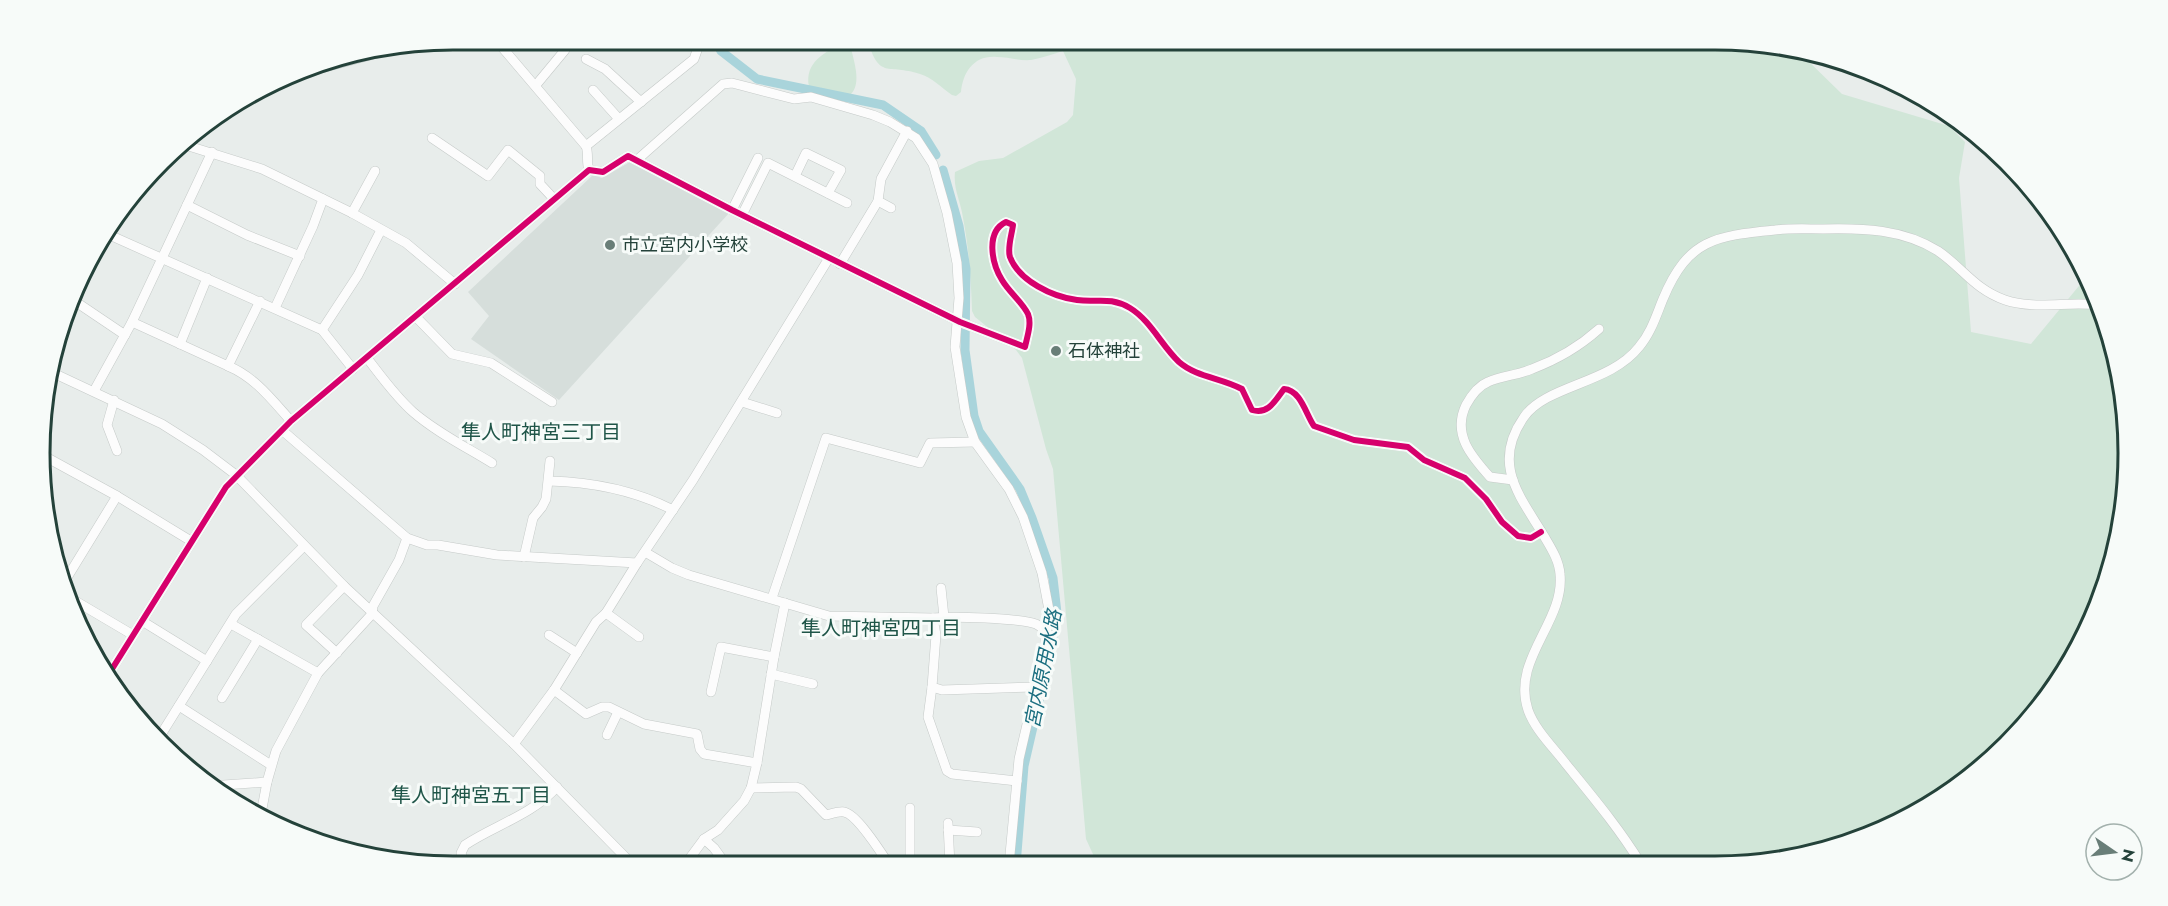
<svg xmlns="http://www.w3.org/2000/svg" width="2168" height="906" font-family="Jost,'Noto Sans JP',sans-serif">
  <rect width="100%" height="100%" fill="#e8edeb"/>
  <path fill="#d6dedb" d="M630,162L730,212L559,400L471,339L489,316L468,292L593,175L602,178Z"/>
  <g fill="#d1e6d8">
    <path d="M867,39H909L913,49L916,51L944,46L948,39H1715L1800,53L1842,94L1949,126L1965,142L1959,178L1971,332L2031,344L2088,275L2115,346L2128,426L2125,507L2107,586L2059,683L1988,764L1874,835L1769,863L1098,865L1086,839L1053,469L1046,449L1022,358L1016,350L975,317L972,311C971,279 969,249 963,218C961,202 953,189 955,172L979,161L1003,158L1067,122L1073,115L1076,79L1063,51C1053,54 1041,58 1031,60C1020,61 1008,57 997,57C974,55 963,72 961,92L956,96L952,95C942,88 931,77 920,74C887,63 880,81 867,39Z"/>
    <path d="M844,41L850,44C853,59 863,84 850,95L809,87C804,61 826,53 844,41Z"/>
  </g>
  <g fill="none" stroke-linecap="round" stroke-linejoin="round">
    <g stroke="#a9d4db" stroke-width="9">
      <path d="M714,39L721,51L757,79L883,105L921,131L936,155"/>
      <path d="M943,170L959,226L966,269L965,350L974,416L979,431L1020,489L1032,518L1053,578L1057,613L1051,649L1024,766L1016,865"/>
    </g>
    <g stroke="#c5cac8" stroke-width="10">
      <g id="minor">
        <path d="M495,39L586,146C589,154 586,162 589,170"/>
        <path d="M586,59L605,69L641,102"/>
        <path d="M536,85L565,50"/>
        <path d="M593,90L619,119"/>
        <path d="M432,138L488,176L508,150L540,176V184L554,199"/>
        <path d="M179,143L262,169L352,213L406,243L455,284"/>
        <path d="M586,146L694,59L701,39"/>
        <path d="M637,160L723,84L732,83L794,99L811,97L873,115L890,122L916,138L933,164L947,213L957,263L959,298L955,347L966,417L975,442L1009,489L1023,517L1042,573L1049,610L1045,647L1019,759L1009,865"/>
        <path d="M795,176L806,153L841,170L828,193"/>
        <path d="M878,201L891,208"/>
        <path d="M187,205L247,235L300,256"/>
        <path d="M732,210L758,158"/>
        <path d="M352,213L375,171"/>
        <path d="M742,215L768,163L847,203"/>
        <path d="M105,233L322,330L353,369"/>
        <path d="M840,264L878,201L881,179L907,131"/>
        <path d="M79,304L125,335"/>
        <path d="M275,308L313,226L323,199"/>
        <path d="M416,317L452,354L491,363L552,402"/>
        <path d="M132,322L228,366L260,301"/>
        <path d="M322,330L358,275L381,230"/>
        <path d="M180,344L207,278"/>
        <path d="M367,358C381,376 395,396 413,412C436,432 466,447 492,463"/>
        <path d="M228,366C255,377 272,400 291,421"/>
        <path d="M49,371L162,424L203,450L236,475L344,586L514,744L635,867"/>
        <path d="M94,391L132,322L212,152"/>
        <path d="M114,400L107,425L117,451"/>
        <path d="M742,402L777,413"/>
        <path d="M283,431L407,538L427,545H438L497,555L637,563"/>
        <path d="M44,456L117,496L191,541"/>
        <path d="M1513,480L1490,477C1471,456 1452,434 1466,405C1471,396 1478,386 1488,382C1501,376 1518,375 1532,369C1556,360 1580,346 1599,329"/>
        <path d="M549,481C593,482 634,490 673,510"/>
        <path d="M645,552L672,568L689,575L829,616L933,618C953,616 1017,618 1036,624C1040,626 1043,629 1047,632"/>
        <path d="M524,557L533,518L542,507L546,499L550,461"/>
        <path d="M65,581L117,496"/>
        <path d="M941,588L944,617"/>
        <path d="M772,598L826,438L920,463L930,443L975,442"/>
        <path d="M72,599L133,635"/>
        <path d="M606,613L639,637"/>
        <path d="M933,618L936,635L932,687L942,690L1035,687"/>
        <path d="M142,621L207,661"/>
        <path d="M231,624L318,673"/>
        <path d="M549,635L577,653"/>
        <path d="M337,653L306,625L344,586"/>
        <path d="M771,674L813,684"/>
        <path d="M107,677L226,487L291,421L589,170L603,172L628,156L732,210L960,322L1025,347C1027,337 1032,324 1028,314C1022,302 1009,292 1002,280C992,264 985,232 1006,222L1013,225C1012,234 1007,248 1010,257C1019,281 1053,297 1077,300C1097,303 1109,296 1130,308C1150,320 1162,346 1179,362C1196,377 1222,378 1242,389L1252,410C1268,415 1275,401 1284,389C1301,390 1306,415 1314,426L1354,440L1408,447L1424,460L1465,478L1486,499L1502,522L1518,536L1531,538L1541,532"/>
        <path d="M932,687L928,717L947,771L952,774L1017,781"/>
        <path d="M554,690L586,714L602,707H609L644,724L697,734L700,749L704,754L757,763L751,788L744,801L718,830L704,839L684,866"/>
        <path d="M711,692L721,647L774,657"/>
        <path d="M222,698L258,639"/>
        <path d="M179,706L271,765"/>
        <path d="M607,735L618,712"/>
        <path d="M157,741L236,614L304,546"/>
        <path d="M514,744L554,690L596,622L606,613L637,563L693,480L829,258"/>
        <path d="M757,763L774,657L785,603"/>
        <path d="M209,786L267,782L276,751L318,673L372,614L373,606L399,560L407,538"/>
        <path d="M751,788L796,787L801,789L826,815C831,814 839,811 844,812C857,814 882,854 890,866"/>
        <path d="M910,808V866"/>
        <path d="M261,814L267,782"/>
        <path d="M948,823L950,866"/>
        <path d="M948,830L977,832"/>
        <path d="M704,839L714,848L727,866"/>
        <path d="M1641,864C1619,828 1592,796 1566,764C1554,748 1535,730 1528,710C1511,659 1565,622 1560,574C1559,560 1551,548 1544,536C1520,496 1491,464 1524,417C1546,385 1610,384 1639,347C1651,333 1656,316 1663,299C1688,239 1715,236 1775,230C1791,228 1807,229 1823,229C1863,228 1903,229 1938,251C1963,268 1974,289 2005,300C2035,310 2068,301 2099,305"/>
        <path d="M465,867L461,853L465,845C495,825 532,815 557,787"/>
      </g>
    </g>
    <g stroke="#c3ccc9" stroke-width="12">
      <path id="major" d="M281,78L382,51"/>
    </g>
    <use href="#minor" stroke="#fcfcfc" stroke-width="9"/>
    <use href="#major" stroke="#cfd7d5" stroke-width="10"/>
    <g stroke="#f7fbf9" stroke-width="10">
      <path id="cycleway" d="M107,677L226,487L291,421L589,170L603,172L628,156L732,210L960,322L1025,347C1027,337 1032,324 1028,314C1022,302 1009,292 1002,280C992,264 985,232 1006,222L1013,225C1012,234 1007,248 1010,257C1019,281 1053,297 1077,300C1097,303 1109,296 1130,308C1150,320 1162,346 1179,362C1196,377 1222,378 1242,389L1252,410C1268,415 1275,401 1284,389C1301,390 1306,415 1314,426L1354,440L1408,447L1424,460L1465,478L1486,499L1502,522L1518,536L1531,538L1541,532"/>
    </g>
    <use href="#cycleway" stroke="#d6006c" stroke-width="6"/>
  </g>
  <g fill="#697e78" stroke="#f7fbf9" stroke-width="2">
    <circle cx="610" cy="245" r="6"/>
    <circle cx="1056" cy="351" r="6"/>
  </g>
  <g text-anchor="middle" stroke-width="6" stroke-linejoin="round" paint-order="stroke">
    <g font-size="18" fill="#24423a" stroke="#f7fbf9" text-anchor="start">
      <text x="622" y="251">市立宮内小学校</text>
      <text x="1068" y="357">石体神社</text>
    </g>
    <g font-size="20" fill="#1f5548" stroke="#f7fbf9">
      <text x="541" y="439">隼人町神宮三丁目</text>
      <text x="881" y="635">隼人町神宮四丁目</text>
      <text x="471" y="802">隼人町神宮五丁目</text>
    </g>
    <g font-size="20" font-style="italic" fill="#1c6f80" stroke="#f7fbf9">
      <text transform="translate(1043 669) rotate(-79)" y="7">宮内原用水路</text>
    </g>
  </g>
  <path d="M0 0H2168V906H0ZM453 50H1715A403 403 0 0 1 2118 453V453A403 403 0 0 1 1715 856H453A403 403 0 0 1 50 453V453A403 403 0 0 1 453 50Z" fill="#f7fbf9" fill-rule="evenodd"/>
  <path fill="none" stroke="#24423a" stroke-width="3" d="M453 50H1715A403 403 0 0 1 2118 453V453A403 403 0 0 1 1715 856H453A403 403 0 0 1 50 453V453A403 403 0 0 1 453 50Z"/>
  <g transform="translate(2114 852) rotate(104)"><circle r="28" fill="#f7fbf9" stroke="#a3b1ad" stroke-width="1.5"/>
  <path d="M0-4.5L10 22L0 15L-10 22Z" fill="#697e78"/>
  <text y="-9" font-size="16" font-weight="bold" text-anchor="middle" fill="#24423a">N</text>
  </g>
</svg>
